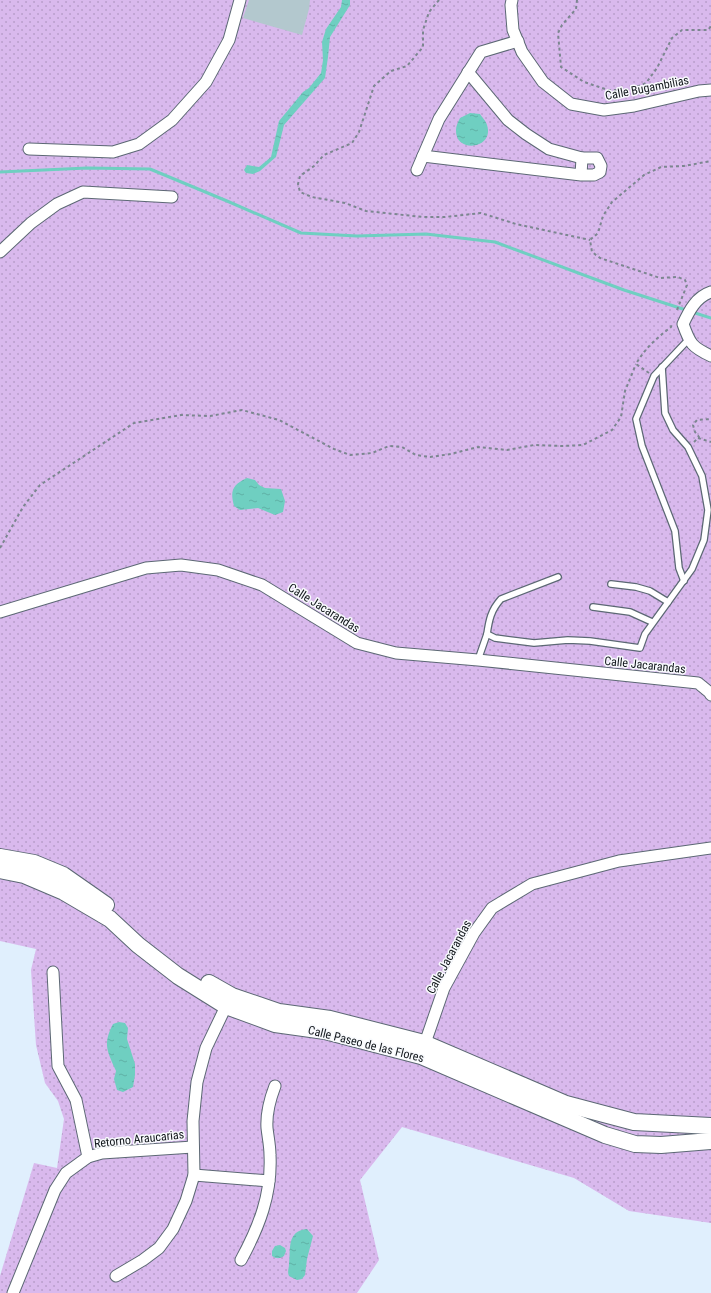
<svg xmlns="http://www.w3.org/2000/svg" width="711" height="1293" font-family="'Roboto Condensed',sans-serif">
  <defs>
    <pattern id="grass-dots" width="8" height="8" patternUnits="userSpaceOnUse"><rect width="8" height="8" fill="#d9b9ed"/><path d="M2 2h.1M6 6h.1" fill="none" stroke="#b99ecb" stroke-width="1.8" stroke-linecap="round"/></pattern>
    <pattern id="water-ripples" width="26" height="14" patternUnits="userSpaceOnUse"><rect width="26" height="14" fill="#6fcfc1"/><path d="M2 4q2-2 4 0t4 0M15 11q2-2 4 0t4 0" fill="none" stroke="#5fb1a5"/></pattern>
  </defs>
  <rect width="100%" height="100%" fill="#e0effd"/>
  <path fill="url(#grass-dots)" d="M0,0H711V1223L629,1211L574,1178L402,1127L360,1180L379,1260L357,1293H0V1276L34,1163L57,1168L64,1119L58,1101L45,1083L36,1045L31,970L36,949L0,941Z"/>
  <g fill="url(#water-ripples)">
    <path d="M342,0H350V5L330,37L328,57L325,78L284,125L276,157L260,171L253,174L246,173L244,170L247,165L259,167L271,157L279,121L303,92L309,88L321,73L323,60L322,42L326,29L341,7Z"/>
    <path d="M470,113L480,114C482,117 486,121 487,125C495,149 455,154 456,130C456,126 458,122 460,118Z"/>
    <path d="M247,478L255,480L259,485L265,488L281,489L285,501L283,512L275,515L258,508L240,510L234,506C230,491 232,485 247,478Z"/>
    <path d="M119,1022L125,1023L128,1028L127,1039L135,1064V1075L133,1087L123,1092L117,1090L114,1079L116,1071C108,1052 102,1045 113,1024Z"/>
    <path d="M307,1229L313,1236L307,1259L305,1275L302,1279L297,1280L289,1276C287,1271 289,1269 289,1264C291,1250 286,1231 307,1229Z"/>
    <path d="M280,1245L285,1248L286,1251L284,1256C279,1259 277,1259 272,1256V1251L275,1246Z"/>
  </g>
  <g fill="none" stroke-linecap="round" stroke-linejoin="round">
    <g stroke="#6fcfc1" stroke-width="3">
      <path d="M0,172L87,168L150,169L227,201L301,233L357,236L426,234L495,242L624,290L686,310"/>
      <path d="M692,312L711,318"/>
    </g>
  </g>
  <path fill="#b3c8ce" d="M249,0H310L309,9L302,35L243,18Z"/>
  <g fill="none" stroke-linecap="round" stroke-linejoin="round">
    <g stroke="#5c6874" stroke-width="8">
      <g id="lane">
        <path d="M684,581L679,568L675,531L642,446L636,419L654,376L688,340"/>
        <path d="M611,584L636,587L650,591L668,602"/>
        <path d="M593,607L630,612L652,622"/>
        <path d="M487,634C489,620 491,610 501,599L558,577"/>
        <path d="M478,660L487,634L495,638L534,643L568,640L590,641L640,648L645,634L692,569L704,540L708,510L702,476L688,447L673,430L665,413L662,367"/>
      </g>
    </g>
    <g stroke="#5c6874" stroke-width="13">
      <g id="street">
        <path d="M512,0L511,5L513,30L522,52L543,82L571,104L604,110L634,106L699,91L711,90"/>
        <path d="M468,72L508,120L526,134L549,149L582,158"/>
        <path d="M29,149L113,152L139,144L172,120L206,82L229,40L240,0"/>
        <path d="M423,156L581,175H594L600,172L601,166L597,158H582L581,175"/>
        <path d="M417,170L439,119L481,52L518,41"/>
        <path d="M0,252L31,223L57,204L83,192L172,197"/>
        <path d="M711,292C696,297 689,311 683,324C690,344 692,347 711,356"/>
        <path d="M0,612L146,568L181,565L218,570L262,585L357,643L396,653L478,660L698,683L709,692L711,695"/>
        <path d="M53,972L58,1066L76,1100L88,1157"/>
        <path d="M423,1049L444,988L474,933L492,908L532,884L619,861L711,848"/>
        <path d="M194,1175L269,1181"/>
        <path d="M241,1260C259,1227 272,1194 270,1155C270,1146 268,1137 267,1128C266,1113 270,1099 275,1086"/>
        <path d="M116,1276L143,1260L159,1248L173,1229L186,1201L194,1175L193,1121L197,1082L206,1048L229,1000"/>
        <path d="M13,1293L55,1190L66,1173L88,1157L102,1153L193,1147"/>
      </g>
    </g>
    <g stroke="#5c6874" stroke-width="18">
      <g id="secondary">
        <path d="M0,857L34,863L63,875L106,905"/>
        <path d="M0,870L24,875L64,892L110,919L138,945L178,976L226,1006L275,1024L325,1031L421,1056L605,1135L635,1144L661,1145L711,1141"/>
        <path d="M209,983L232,996L279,1012L330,1019L424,1043L566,1104L634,1122L711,1126"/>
      </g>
    </g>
    <g stroke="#7c8690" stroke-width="2" stroke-dasharray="3 3" stroke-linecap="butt">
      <path d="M439,0L429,12L423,30V47L407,66L391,71L374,86L359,132L352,143L324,155L314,166L300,176L298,184L300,192L312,197L345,203L366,211L423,217H445L481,213L516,224L590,240"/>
      <path d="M577,0L576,9L562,25L558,33L561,67L584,82L608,90H629L646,83L657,68L672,38L682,30H708L711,26"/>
      <path d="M677,310L687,285L685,280L678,277L660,278L600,258L592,252L590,240L598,233L603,216L612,202L644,175L661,167L684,166L711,161"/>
      <path d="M649,373L636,364C645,348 657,338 671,327L672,323"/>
      <path d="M698,438L711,442"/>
      <path d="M694,442L699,437L695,432L693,425L697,420L711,419"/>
      <path d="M0,548L23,507L40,485L134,423L181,415L210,416L242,410L279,420L334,449L350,455L372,453L389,446L402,447L416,455L430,457L451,454L478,447L507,450L534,445L563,446L583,445L612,430L621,417L625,391L636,364"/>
    </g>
    <use href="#lane" stroke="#fff" stroke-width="5.5"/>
    <use href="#street" stroke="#fff" stroke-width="11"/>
    <use href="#secondary" stroke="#fff" stroke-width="16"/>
  </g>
  <g text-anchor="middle" stroke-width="3" stroke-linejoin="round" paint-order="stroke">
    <g font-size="12" fill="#10151a" stroke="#f8fafd">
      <text transform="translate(647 88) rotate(-11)" y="4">Calle Bugambilias</text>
      <text transform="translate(324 608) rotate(32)" y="4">Calle Jacarandas</text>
      <text transform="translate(645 665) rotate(6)" y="4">Calle Jacarandas</text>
      <text transform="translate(449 957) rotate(-62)" y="4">Calle Jacarandas</text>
      <text transform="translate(366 1044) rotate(14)" y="4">Calle Paseo de las Flores</text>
      <text transform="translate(139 1139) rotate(-6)" y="4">Retorno Araucarias</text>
    </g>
  </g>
</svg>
